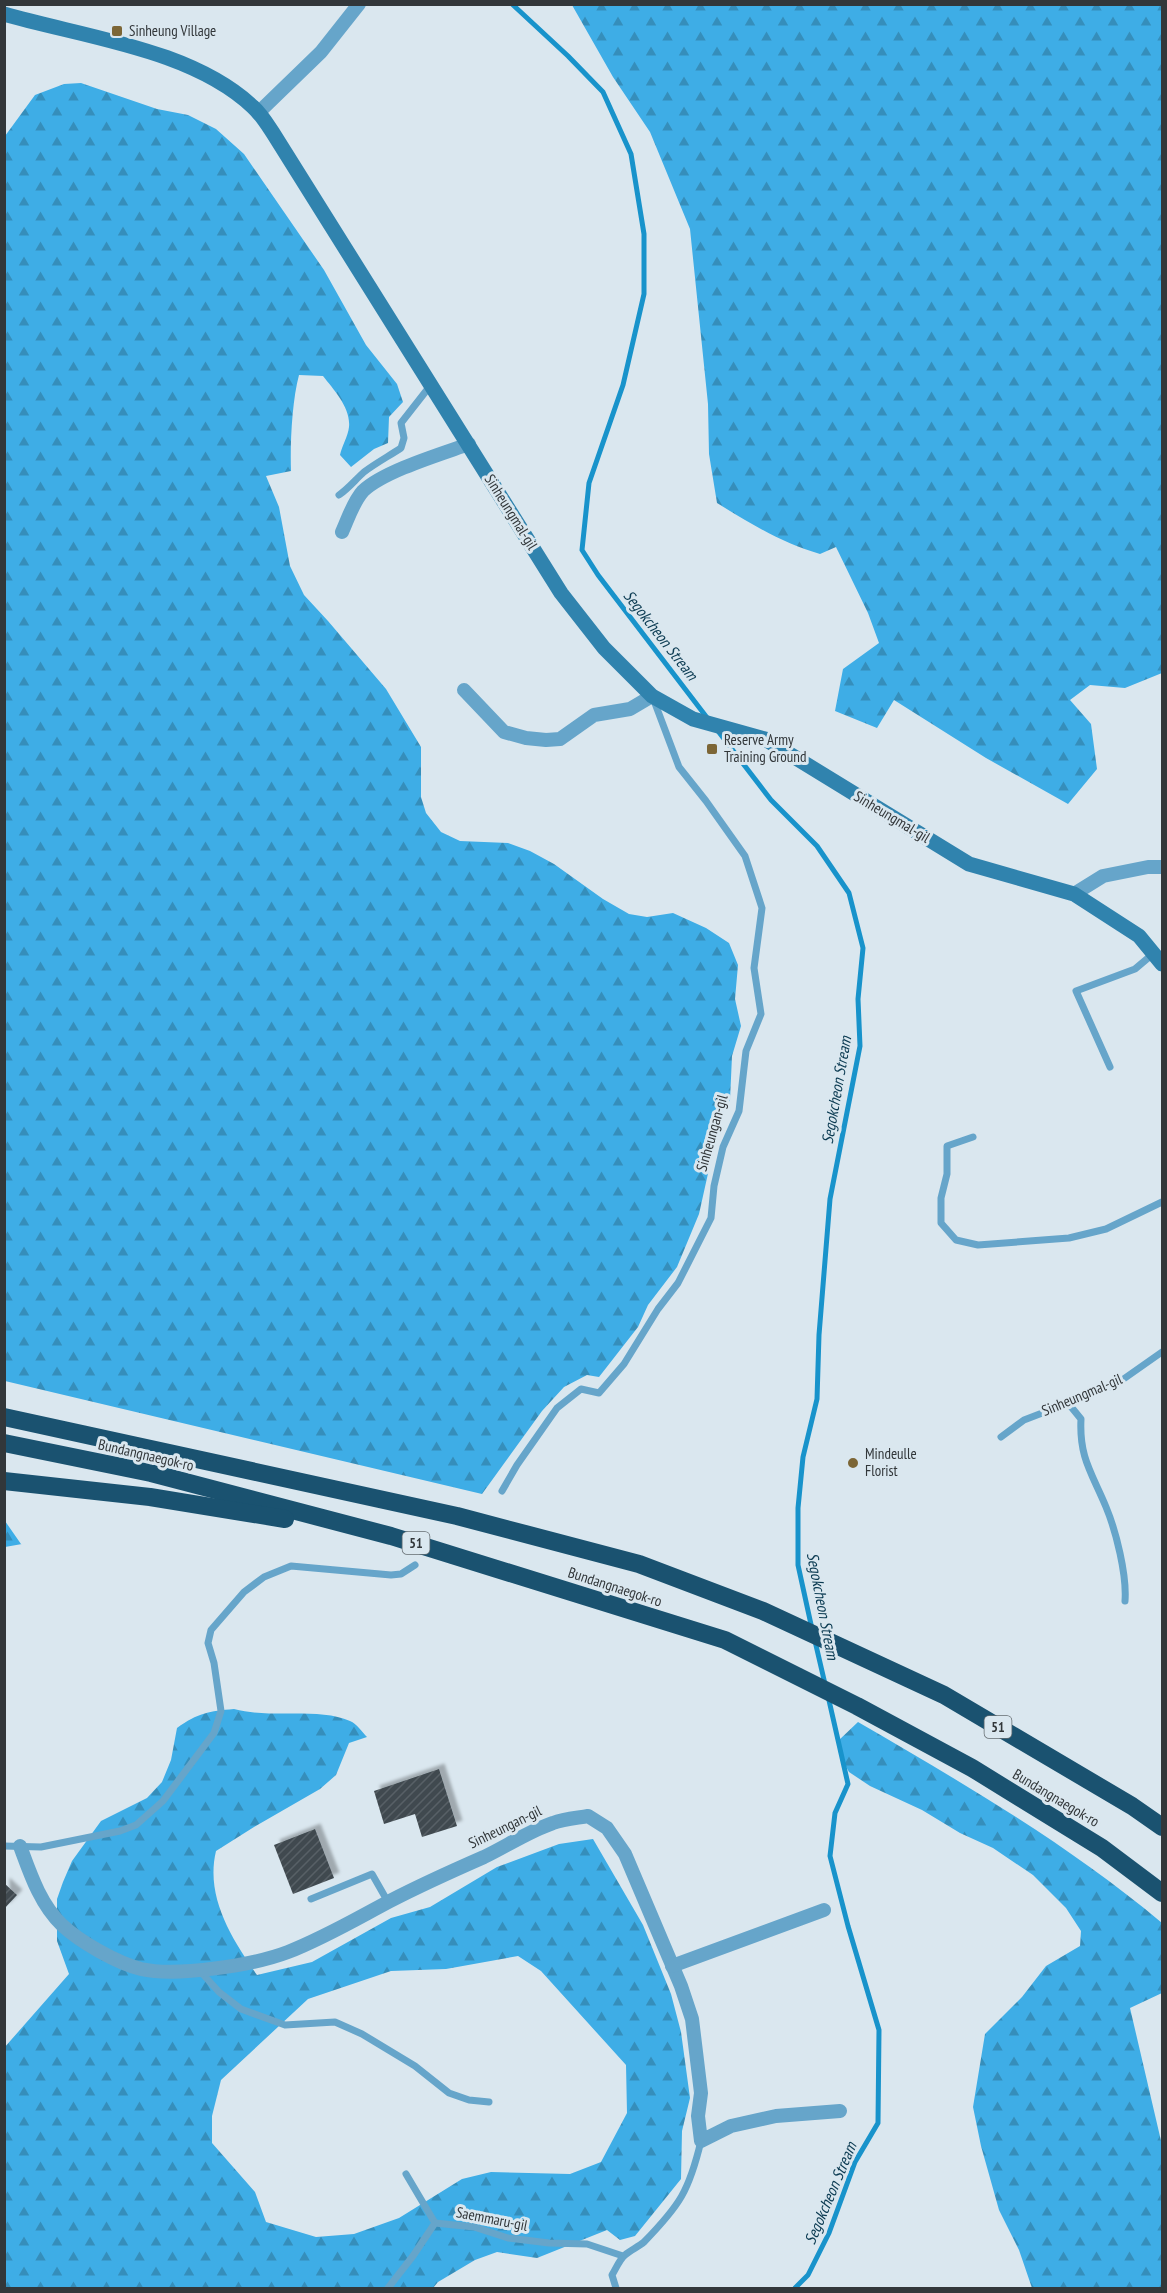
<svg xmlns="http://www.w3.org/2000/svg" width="1167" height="2293" font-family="'PT Sans Narrow',sans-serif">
  <defs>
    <pattern id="forest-firs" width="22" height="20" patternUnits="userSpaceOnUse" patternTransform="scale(1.5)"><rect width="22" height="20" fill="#3eade6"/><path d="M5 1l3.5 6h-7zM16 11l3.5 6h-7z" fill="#358ebb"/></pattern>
    <pattern id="building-hatch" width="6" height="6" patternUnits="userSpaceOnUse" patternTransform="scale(1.5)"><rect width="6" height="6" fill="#3f494f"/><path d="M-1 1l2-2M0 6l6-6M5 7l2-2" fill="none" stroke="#596166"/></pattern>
    <filter id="shadow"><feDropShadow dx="5.5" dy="-5.5" stdDeviation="1.5" flood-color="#0004"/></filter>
  </defs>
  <rect width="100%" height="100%" fill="#dae7ef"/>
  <g fill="url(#forest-firs)" fill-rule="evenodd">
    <path d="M572,5H1162V673L1125,688L1090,685L1070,700L1091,724L1097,769L1068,804L986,758L894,700L877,728L835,711L843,669L879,643L868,613L836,547L820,554C782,543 751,524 717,503L709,454L708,404L690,229L650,132L613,77Z"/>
    <path d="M81,83L157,109L188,115L216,129L244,154L324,270L366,345L397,384L403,402L389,417L388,443L374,449L351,467L340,455C342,446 348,436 349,427C351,408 334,390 323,376L299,375C292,401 290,444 291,471L266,476L279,507L290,566L304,595L328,621L386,689L421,747V797L426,813L441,832L460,841L508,843L530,851L554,864L603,899L629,914L647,917L673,913L706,928L729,943L738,965L735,999L741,1026L732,1056L730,1100L721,1115L699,1214L677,1267L648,1305L638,1327L599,1377L587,1375L564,1387L542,1411L482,1494L5,1381V136L35,95L64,84Z"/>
    <path d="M5,1521L21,1544H22L5,1547Z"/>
    <path d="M234,1709C271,1719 319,1707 350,1721C357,1724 362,1732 367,1737L349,1743L336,1775L320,1789L254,1827L216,1851C205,1897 232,1939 257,1975L312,1962L391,1918L430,1907L497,1867L559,1844L593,1839L643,1925L671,1994L681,2032L690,2098L682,2131L681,2179L635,2236L620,2240L607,2230L537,2258L497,2252L475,2260L438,2282L433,2288H5L4,2048L69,1974L57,1941V1899L63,1882L72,1861L101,1821L147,1798L162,1782L171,1760L177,1728C198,1713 209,1711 234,1709ZM518,1956L541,1971L626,2065L627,2113L601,2162L570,2174L491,2172L462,2179L399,2218L354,2234L316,2237L266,2222L255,2192L212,2143V2116L221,2080L308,1999L391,1971L446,1969Z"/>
    <path d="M858,1722C963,1783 1069,1845 1162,1923V1993L1130,2008L1162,2145V2288H1032L1019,2250L999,2210L981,2146L973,2107L985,2034L1022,1997L1046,1966L1080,1946L1081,1931L1066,1908L1033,1875L993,1848L960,1833L922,1810L870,1786L849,1772L839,1754L838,1741Z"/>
  </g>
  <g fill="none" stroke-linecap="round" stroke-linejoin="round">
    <g stroke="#1893cb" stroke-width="5">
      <path d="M512,4L568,56L603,92L631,154L644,234V294L623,385L589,483L582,550L598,575L708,719"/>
      <path d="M718,731L771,800L817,846L849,893L863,948L858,999L860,1046L830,1199L819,1335L817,1399L803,1457L798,1508V1565L812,1629"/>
      <path d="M815,1641L825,1684"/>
      <path d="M795,2288L808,2275L829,2233L855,2162L878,2123L879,2030L848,1926L830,1856L835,1813L848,1784L828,1696"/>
    </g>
  </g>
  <g fill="url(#building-hatch)" filter="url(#shadow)">
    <path d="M439,1769L457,1826L422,1837L415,1814L384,1824L374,1791Z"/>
    <path d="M315,1829L334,1878L293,1894L274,1845Z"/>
    <path d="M4,1883L17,1895L4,1909Z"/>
  </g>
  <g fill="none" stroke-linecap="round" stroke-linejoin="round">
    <g stroke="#66a5ca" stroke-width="7">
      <path d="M339,495C349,488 355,480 364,472C376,463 389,456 401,448L404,438L401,423L430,386"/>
      <path d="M1110,1067L1076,991L1135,969L1154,953"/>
      <path d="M973,1137L947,1146V1174L941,1198V1223L956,1240L978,1245L1069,1238L1106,1229L1162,1202"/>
      <path d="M1068,1403L1081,1419C1079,1458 1092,1473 1106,1507C1116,1531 1127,1575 1125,1601"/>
      <path d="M1001,1437L1024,1420L1115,1385L1162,1352"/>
      <path d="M502,1491L517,1465L557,1408L581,1389L599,1393L624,1364L658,1309L678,1283L711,1218L714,1186L723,1147L739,1111L746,1051L761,1014L754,968L762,908L745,856L706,801L679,767L653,698"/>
      <path d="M4,1846L41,1847L120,1831L136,1825L163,1801L214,1733L221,1711L214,1663L208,1643L211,1630L244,1592L264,1577L291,1566L391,1575L401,1574L415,1565"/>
      <path d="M311,1899L372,1874L388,1902"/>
      <path d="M200,1971L219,1992L241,2009L285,2025L335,2022L362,2034L415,2066L449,2093L469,2100L489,2102"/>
      <path d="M406,2174L435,2223"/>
      <path d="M388,2288L413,2256L435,2223L474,2227L508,2238L549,2243L587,2244L623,2256"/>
      <path d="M616,2288L612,2275C616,2269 619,2260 625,2255C631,2250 638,2247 644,2242C680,2205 689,2191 701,2141"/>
    </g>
    <g stroke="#66a5ca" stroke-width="14">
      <path d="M258,113L321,52L359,4"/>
      <path d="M342,532C348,519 353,502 363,491C384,471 441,454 469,444"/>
      <path d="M464,690L504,732L526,738L546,740L560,739L594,715L630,709L652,696"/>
      <path d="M1074,894L1103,876L1148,867H1162"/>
      <path d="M20,1846C30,1873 40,1904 62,1925C80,1942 117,1963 141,1969C177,1977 254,1965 288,1952C324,1938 356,1919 390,1901C421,1885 452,1871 484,1857C507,1846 529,1831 553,1823C564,1819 577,1818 588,1816L607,1828L625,1854L681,1986L692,2019L701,2093L698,2116L701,2141L731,2126L776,2116L840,2111"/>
      <path d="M672,1966L824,1910"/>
    </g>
    <path stroke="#3083ae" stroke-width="15" d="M4,14C83,37 192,49 253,107C261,114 267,124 273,133L561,593L604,648L652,696L693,719L765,739L969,864L1074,894L1139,936L1162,964"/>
    <g stroke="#1a5270" stroke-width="18">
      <path d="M4,1417L457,1516L639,1564L763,1611L944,1695L1132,1806L1162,1827"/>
      <path d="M4,1443L151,1473L391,1536L725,1640L857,1706L972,1768L1102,1848L1162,1893"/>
      <path d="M4,1481L150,1497L285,1519"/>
    </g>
  </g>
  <g fill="#7c6636" stroke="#dae7ef" stroke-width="2">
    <rect x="111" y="25" width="12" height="12" rx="3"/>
    <rect x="706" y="743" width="12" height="12" rx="3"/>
    <circle cx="853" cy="1463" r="6"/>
  </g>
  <g text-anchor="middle" stroke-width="6" stroke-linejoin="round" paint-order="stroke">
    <g fill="#dae7ef" stroke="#646c70" stroke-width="1.5">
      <rect x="402.5" y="1532" width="27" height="22" rx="4.5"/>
      <rect x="984.5" y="1716" width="27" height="22" rx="4.5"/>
    </g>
    <g font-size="14" font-weight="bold" fill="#32373a">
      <text x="416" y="1548">51</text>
      <text x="998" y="1732">51</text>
    </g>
    <g font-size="15" fill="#32373a" stroke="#dae7ef" text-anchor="start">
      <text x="129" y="36">Sinheung Village</text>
      <text x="724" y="745">Reserve Army<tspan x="724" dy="17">Training Ground</tspan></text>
      <text x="865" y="1459">Mindeulle<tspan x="865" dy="17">Florist</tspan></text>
    </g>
    <g font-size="15" fill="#32373a" stroke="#dae7ef">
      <text transform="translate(511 512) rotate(58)" y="5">Sinheungmal-gil</text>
      <text transform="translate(892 817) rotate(31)" y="5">Sinheungmal-gil</text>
      <text transform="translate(712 1133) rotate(-74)" y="5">Sinheungan-gil</text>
      <text transform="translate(1082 1395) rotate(-23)" y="5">Sinheungmal-gil</text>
      <text transform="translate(146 1455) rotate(13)" y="5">Bundangnaegok-ro</text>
      <text transform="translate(615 1587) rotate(18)" y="5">Bundangnaegok-ro</text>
      <text transform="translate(1056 1798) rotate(31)" y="5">Bundangnaegok-ro</text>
      <text transform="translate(505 1827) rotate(-26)" y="5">Sinheungan-gil</text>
      <text transform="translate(492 2219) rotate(11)" y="5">Saemmaru-gil</text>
    </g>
    <g font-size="16" font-style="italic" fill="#0a3a51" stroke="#dae7ef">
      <text transform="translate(661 635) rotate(52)" y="6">Segokcheon Stream</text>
      <text transform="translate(836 1090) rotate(-80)" y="6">Segokcheon Stream</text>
      <text transform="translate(823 1606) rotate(79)" y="6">Segokcheon Stream</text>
      <text transform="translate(830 2193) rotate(-67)" y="6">Segokcheon Stream</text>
    </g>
  </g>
  <rect width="1167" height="2293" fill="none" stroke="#32373a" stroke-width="12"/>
</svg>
